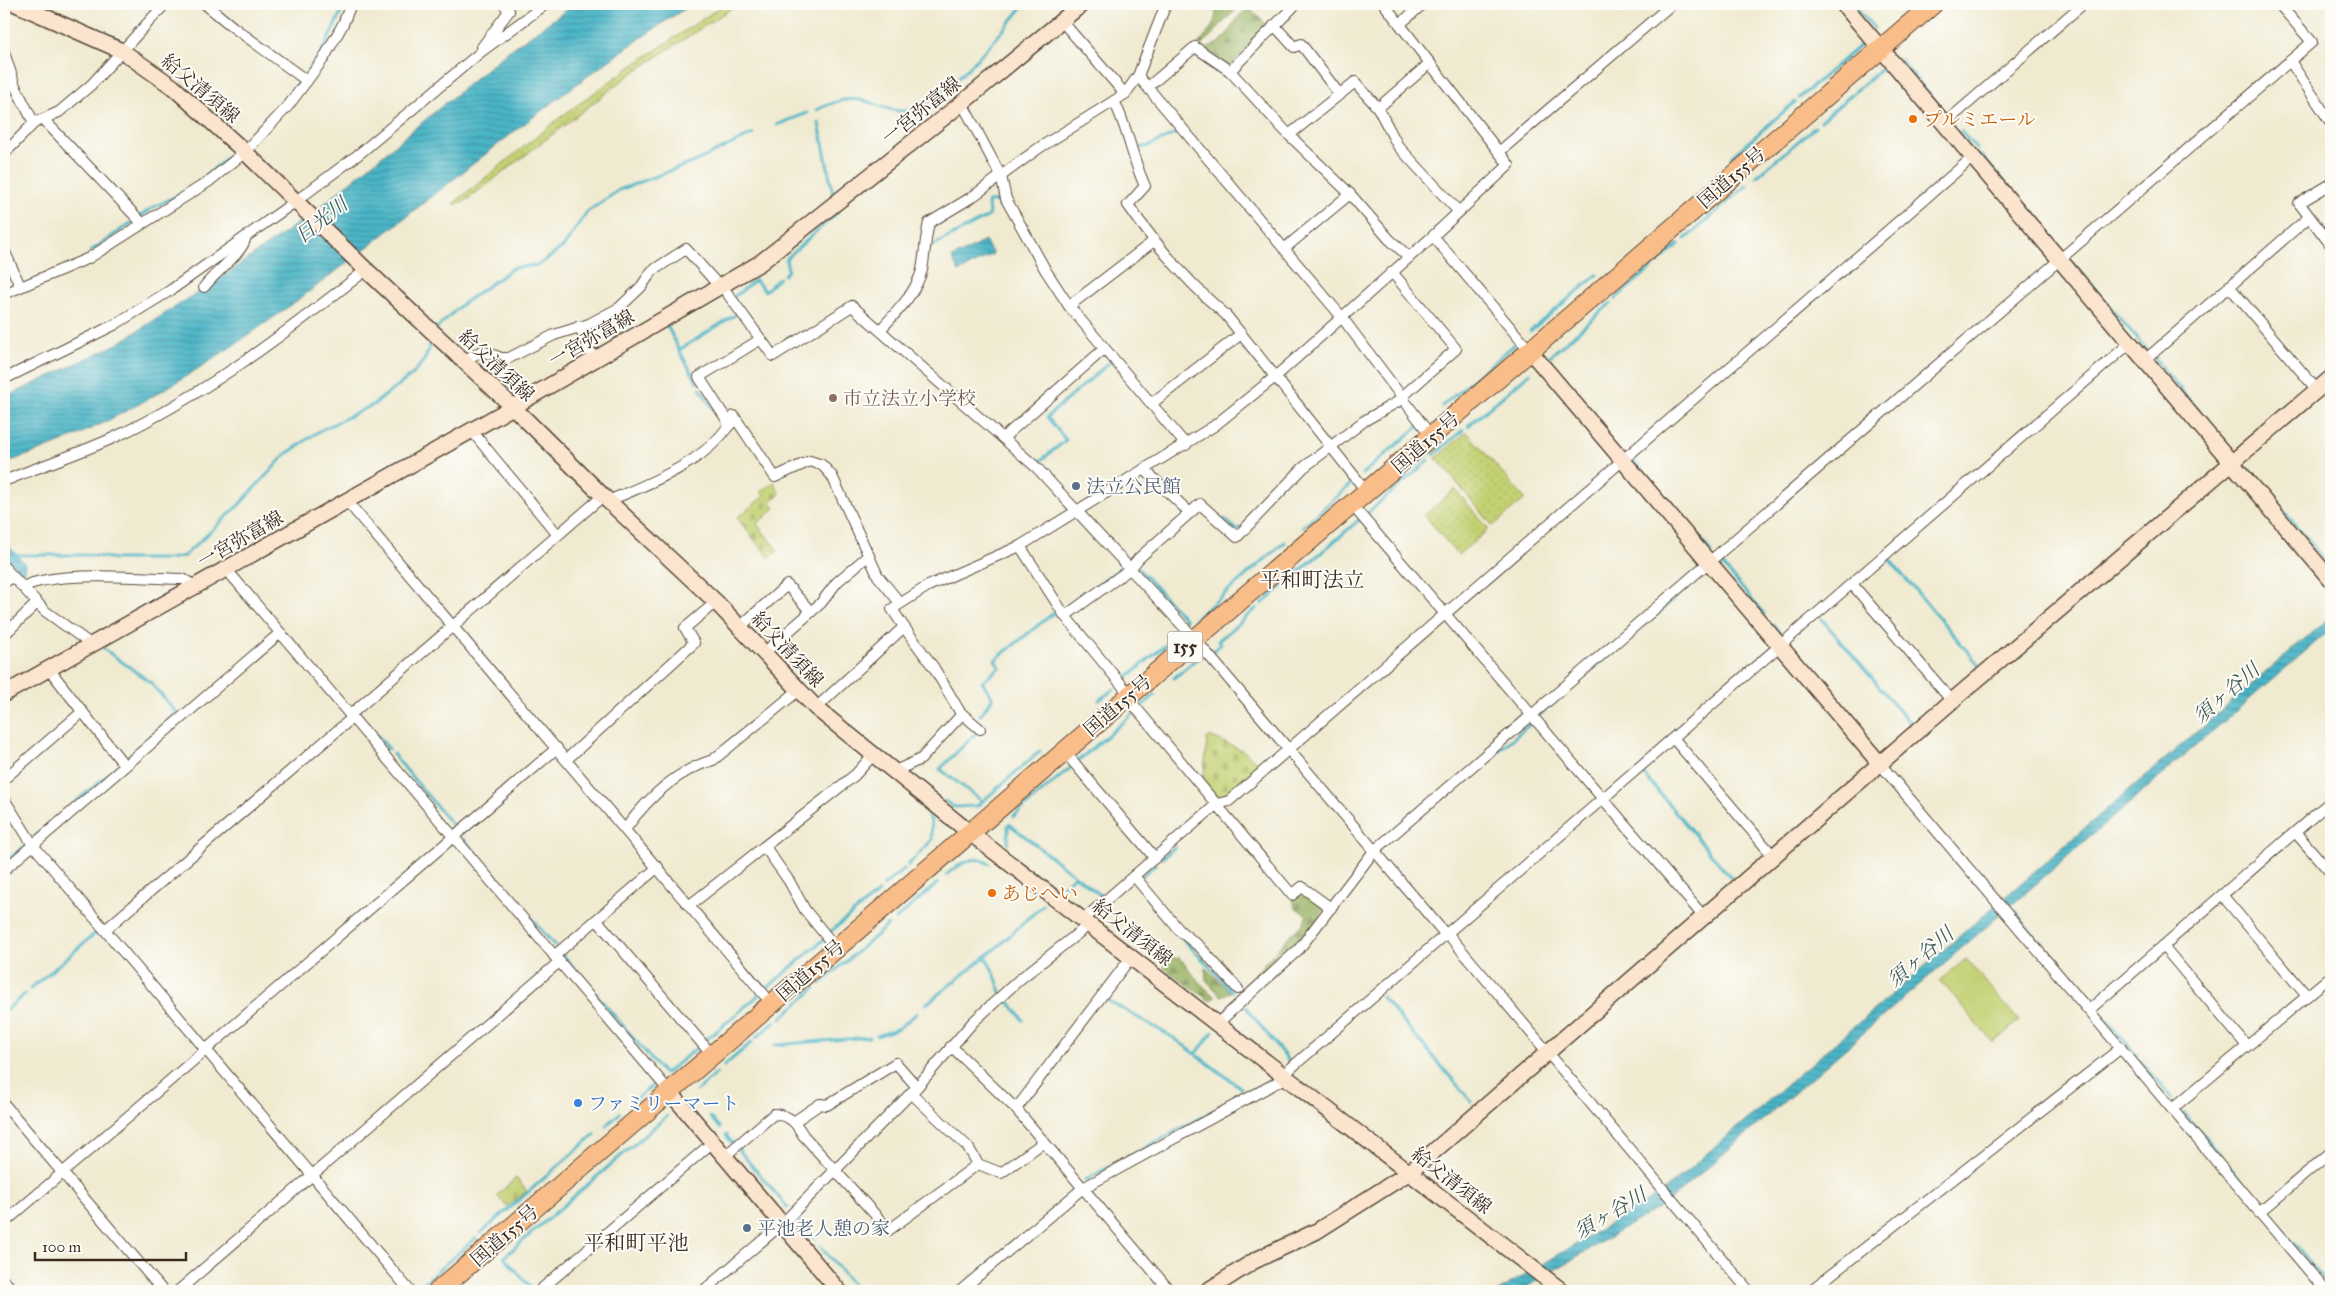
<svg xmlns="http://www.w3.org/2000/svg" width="2335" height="1295" font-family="'IM FELL Great Primer','Noto Serif JP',serif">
  <defs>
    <pattern id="grass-dots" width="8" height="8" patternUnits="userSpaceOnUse" patternTransform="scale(1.25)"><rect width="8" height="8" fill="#c3d173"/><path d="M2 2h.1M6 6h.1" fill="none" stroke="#a8b463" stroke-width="1.8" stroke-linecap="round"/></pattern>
    <pattern id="forest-firs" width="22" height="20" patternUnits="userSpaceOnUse" patternTransform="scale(1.25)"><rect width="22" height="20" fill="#9ab365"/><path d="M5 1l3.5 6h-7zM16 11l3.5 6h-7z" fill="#7f9253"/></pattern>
    <pattern id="cemetery-stones" width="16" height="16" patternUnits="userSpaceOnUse" patternTransform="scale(1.25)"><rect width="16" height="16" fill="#c3d173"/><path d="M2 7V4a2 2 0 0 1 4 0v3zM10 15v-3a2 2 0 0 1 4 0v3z" fill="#a8b463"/></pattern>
    <pattern id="water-rules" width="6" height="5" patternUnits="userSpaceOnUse" patternTransform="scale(1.25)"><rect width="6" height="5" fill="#4ab5c7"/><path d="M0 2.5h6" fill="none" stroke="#3f93a1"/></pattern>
  </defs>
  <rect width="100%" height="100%" fill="#fdfcf7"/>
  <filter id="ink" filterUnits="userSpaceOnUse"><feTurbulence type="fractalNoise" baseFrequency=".02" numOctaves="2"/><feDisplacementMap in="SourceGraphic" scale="10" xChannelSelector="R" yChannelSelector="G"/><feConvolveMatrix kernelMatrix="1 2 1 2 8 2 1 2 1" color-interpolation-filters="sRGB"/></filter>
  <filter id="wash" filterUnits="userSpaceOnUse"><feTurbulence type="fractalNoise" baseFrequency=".0096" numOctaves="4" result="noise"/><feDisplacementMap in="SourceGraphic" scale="20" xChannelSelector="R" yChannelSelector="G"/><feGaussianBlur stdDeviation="1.12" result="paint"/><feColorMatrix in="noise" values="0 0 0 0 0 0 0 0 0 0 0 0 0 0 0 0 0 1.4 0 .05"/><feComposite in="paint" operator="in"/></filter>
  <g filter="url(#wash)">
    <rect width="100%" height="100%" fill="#f0ead0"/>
    <g fill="url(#grass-dots)" stroke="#7f7e48">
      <path d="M725,4H738L631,74L463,203L462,201L455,205L454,203L562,116L630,67Z"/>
      <path d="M1467,432L1525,499L1493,526L1436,458Z"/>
      <path d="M1455,489L1489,529L1458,555L1424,515Z"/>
    </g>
    <g fill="url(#forest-firs)" stroke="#6a6e42">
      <path d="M1216,4H1241L1201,46L1198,44C1211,30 1217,23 1216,4Z"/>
      <path d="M1250,8L1269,27L1229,67L1206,50C1210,44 1217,46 1222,40C1232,30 1236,14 1250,8Z"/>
      <path d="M1302,890L1326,907L1314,925L1247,990L1243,987L1289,936L1302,925L1307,915L1295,908L1293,898Z"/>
      <path d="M1167,949L1176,959L1180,957L1198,981L1215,997L1210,1001L1164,968V956Z"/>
      <path d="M1205,967L1231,992L1221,996L1206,980Z"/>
    </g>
    <g fill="url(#cemetery-stones)" stroke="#7f7e48">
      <path d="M774,482L780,494L770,502L775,508L757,524L778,551L769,558L737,518L764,496L761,491Z"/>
      <path d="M1210,736L1244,751L1262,767L1224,800L1216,799L1203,785L1207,739Z"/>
      <path d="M516,1178L527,1191L507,1207L497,1195Z"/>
    </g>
    <path fill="#c3d173" stroke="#7f7e48" d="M1966,959L2019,1021L1993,1043L1940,980Z"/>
    <g fill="url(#water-rules)" stroke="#427072">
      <path d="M575,4H692C555,92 431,201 302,297C211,363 112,430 4,463V398L117,344L219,279L314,212L507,52Z"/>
      <path d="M985,241L993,254L959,272L952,258Z"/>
      <path d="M4,541L25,564L24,572L21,574L4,555Z"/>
      <path d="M2331,616V629L1668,1202L1520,1291H1498L1661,1193Z"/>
    </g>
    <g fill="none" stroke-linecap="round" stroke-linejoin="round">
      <g stroke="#4ab5c7" stroke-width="3">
        <path d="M1853,4L1874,28"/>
        <path d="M1900,60L1948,116"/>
        <path d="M304,77L324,48L345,4"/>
        <path d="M1799,98L1866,40"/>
        <path d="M816,110C830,104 844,97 860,100C875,102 888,112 904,111C939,108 1003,31 1025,4"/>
        <path d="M1821,121L1886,65"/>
        <path d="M819,123L834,199"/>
        <path d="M776,125L807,113"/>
        <path d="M1961,131L1977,150"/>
        <path d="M243,144L300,82"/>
        <path d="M1134,149L1149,146L1179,132"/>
        <path d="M1981,155L2061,250"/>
        <path d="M1731,157L1795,102"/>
        <path d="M1756,177L1815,127"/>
        <path d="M198,183L237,149"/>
        <path d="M1685,239L1747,185"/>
        <path d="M928,248L989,216L988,202L1003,201"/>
        <path d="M91,251L152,208L184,192"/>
        <path d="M2070,260L2147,350"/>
        <path d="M1850,270L1900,227"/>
        <path d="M784,275L788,270L786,260L788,257L837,213"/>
        <path d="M734,297L755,280L765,291L779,278"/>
        <path d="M1615,299L1679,244"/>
        <path d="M667,325L679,350"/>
        <path d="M436,329L461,305L513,268L538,265L546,260L564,246L587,212L619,190L694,162L753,134"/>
        <path d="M1530,331L1597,275"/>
        <path d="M1550,356L1611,303"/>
        <path d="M2153,357L2228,446"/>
        <path d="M697,382L679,350L738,313"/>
        <path d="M700,388L723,425"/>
        <path d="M1442,406L1515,344"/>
        <path d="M1468,426L1530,373"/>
        <path d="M1636,454L1634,456L1635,462L1712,553"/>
        <path d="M1434,455L1463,430"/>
        <path d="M1039,462L1066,440L1047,417L1109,363"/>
        <path d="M2248,469L2331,567"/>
        <path d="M1362,474L1419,426"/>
        <path d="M1364,516L1429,460"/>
        <path d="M1224,519L1237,530L1240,528"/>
        <path d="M1302,527L1351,484"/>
        <path d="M13,555H89L115,559H169L184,556L238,506L285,455L319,431L373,405L413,374L425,359L432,340"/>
        <path d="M1889,559L1979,665"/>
        <path d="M1721,563L1764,614"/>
        <path d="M1137,567L1186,620"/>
        <path d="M36,589L41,595"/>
        <path d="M42,598L44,600"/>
        <path d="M1262,604L1360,519"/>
        <path d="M1066,608L1121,568"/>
        <path d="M1821,618L1910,723"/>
        <path d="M1194,620L1285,542"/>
        <path d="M1774,625L1782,636H1785"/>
        <path d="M1642,626L1699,578"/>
        <path d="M104,649L150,682L177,713L124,760"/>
        <path d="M1213,654L1212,652L1221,644L1218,641L1257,608"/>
        <path d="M1174,678L1200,656"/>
        <path d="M1124,680L1176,636"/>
        <path d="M1099,700L1114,689"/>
        <path d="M1143,705L1155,695"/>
        <path d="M359,715L389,749"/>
        <path d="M980,715L993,698L982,682L1000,667L995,660L1056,611"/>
        <path d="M1539,715L1634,633"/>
        <path d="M977,732L940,769L982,801"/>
        <path d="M393,754L453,826"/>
        <path d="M1079,760L1135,712"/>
        <path d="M1641,771L1733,880"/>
        <path d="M1469,776L1530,724"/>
        <path d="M1450,792L1463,781"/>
        <path d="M945,801L954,807L977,806L1040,751"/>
        <path d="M1014,816L1070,768"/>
        <path d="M1009,824L1104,898"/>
        <path d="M35,836L119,765"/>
        <path d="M464,839L555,946"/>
        <path d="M1008,844V825"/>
        <path d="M1162,858L1175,847"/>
        <path d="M4,863L23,847"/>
        <path d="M908,865L932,840L931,821L927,813"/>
        <path d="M946,875C958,866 973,852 989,864"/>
        <path d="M1142,876L1156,864"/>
        <path d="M883,886L904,869"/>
        <path d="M1063,886L1075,875"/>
        <path d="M1148,900C1174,932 1205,960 1232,991"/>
        <path d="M2017,912L2020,919L2088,999"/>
        <path d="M896,919L938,883"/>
        <path d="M830,932L879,892"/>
        <path d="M562,954L663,1073"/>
        <path d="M985,956L994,973L1001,992"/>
        <path d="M820,984L888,925"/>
        <path d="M30,989L98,931"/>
        <path d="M766,989L824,939"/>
        <path d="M1382,997L1471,1101"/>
        <path d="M1105,999L1174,1038L1241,1088"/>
        <path d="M1008,1000L1023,1020"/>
        <path d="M926,1004L994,950L1043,905"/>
        <path d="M1245,1006L1291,1064"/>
        <path d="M4,1012L25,994"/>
        <path d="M2100,1013L2137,1056"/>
        <path d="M781,1018L815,988"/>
        <path d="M877,1036L899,1028L917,1013"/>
        <path d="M756,1038L776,1021"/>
        <path d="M706,1040L760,994"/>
        <path d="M775,1045L870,1037"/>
        <path d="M1196,1054L1213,1032"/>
        <path d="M2141,1061L2173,1099"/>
        <path d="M724,1066L752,1042"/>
        <path d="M665,1074L700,1045"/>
        <path d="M697,1091L717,1073"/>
        <path d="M632,1102L654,1084"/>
        <path d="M2184,1113L2260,1203"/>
        <path d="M710,1117L720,1128"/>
        <path d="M606,1126L620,1113"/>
        <path d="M726,1135L733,1144"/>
        <path d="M738,1149L788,1208"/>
        <path d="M1085,1180L1271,1080"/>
        <path d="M2268,1212L2331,1287"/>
        <path d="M796,1218L815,1239"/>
        <path d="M480,1234L595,1134"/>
        <path d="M820,1246L858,1291"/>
        <path d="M415,1290L476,1238"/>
        <path d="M534,1291L504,1257L667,1116"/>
      </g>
    </g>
  </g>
  <g filter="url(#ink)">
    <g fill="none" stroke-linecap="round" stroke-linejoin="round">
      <g stroke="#564739" stroke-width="12">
        <g id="street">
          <path d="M205,4L233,27L307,81"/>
          <path d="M1061,20L1125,94"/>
          <path d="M1400,24L1423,4"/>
          <path d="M1274,25L1294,47L1301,44L1340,95"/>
          <path d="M482,47L509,11L504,4"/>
          <path d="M4,52L15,86L34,123"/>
          <path d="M2290,61L2331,123"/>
          <path d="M1230,71L1296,4"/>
          <path d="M1138,76L1341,316L1431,436"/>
          <path d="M1148,87L1195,47L1230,71L1289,135"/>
          <path d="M1114,101C1128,128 1132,159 1145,186L1128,205C1156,245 1188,283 1226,315L1367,492"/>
          <path d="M962,103L1001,176L1006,199L1046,271L1069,306L1186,445"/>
          <path d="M1378,108L1430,63"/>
          <path d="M44,120L142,223"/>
          <path d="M1944,124L2083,4"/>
          <path d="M1499,152L1672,4"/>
          <path d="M4,154L34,123L59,112L91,85L165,4"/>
          <path d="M2331,184L2299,203L2331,245"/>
          <path d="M1350,194L1389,239L1409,257"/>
          <path d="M1433,236L1530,351"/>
          <path d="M1285,248L1350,194L1289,135L1355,82L1378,108L1398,146L1459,212"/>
          <path d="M4,250L20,286"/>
          <path d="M1392,272L1456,349L1403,396"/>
          <path d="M722,286L773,356L852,306L1037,468L1195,639L1446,935"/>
          <path d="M2229,286L2317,390"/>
          <path d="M204,287C215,272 240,255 245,240"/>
          <path d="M4,294L89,258L208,182L245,152L288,106L324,58L343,24L351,4"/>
          <path d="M1069,306L1154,241"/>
          <path d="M579,326L594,360"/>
          <path d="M880,330C896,313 916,293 922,270C925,254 925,239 929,223L972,197L1039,148L1125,94L1138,76L1166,4"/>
          <path d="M2145,360L2308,218"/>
          <path d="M463,361L482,351L501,358H509L554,335L589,324L619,308L641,287L652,271L686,249L720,287"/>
          <path d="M4,379L114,325L171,290L296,201L359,154L482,51L546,4"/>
          <path d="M1151,404L1241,334"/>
          <path d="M730,425L699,377L761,339"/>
          <path d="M471,430L558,535"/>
          <path d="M1003,438L1104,349"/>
          <path d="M1144,469L1190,513"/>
          <path d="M4,481C40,466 78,454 113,438C205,395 287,332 366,270"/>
          <path d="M346,500L772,1004"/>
          <path d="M608,501C650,483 713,460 734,416L775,477L810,461L822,465L832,476L878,576L900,603"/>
          <path d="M1352,505L1704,917"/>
          <path d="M1020,546L1065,616L1130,695"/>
          <path d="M4,567L45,611L92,645"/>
          <path d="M227,570L670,1092"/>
          <path d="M4,583L13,576"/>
          <path d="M1852,584L1952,701"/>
          <path d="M23,587C55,570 143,578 183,579L197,587"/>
          <path d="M1065,616L1130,569L1139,558L1200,504L1237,537L1303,468L1364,421L1404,398"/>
          <path d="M741,626L787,585L811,612"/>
          <path d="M904,627L934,668L960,712L980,729"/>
          <path d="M4,635L37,603"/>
          <path d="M765,652L821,603L837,582L869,555"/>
          <path d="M49,669L125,766"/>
          <path d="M1127,697L1292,895L1302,887L1331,908"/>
          <path d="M816,708L904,627L892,609L928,586L1020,546L1214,426L1275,377L1433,236L1509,165L1384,4"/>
          <path d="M350,715L603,496"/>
          <path d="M1674,739L1774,857"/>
          <path d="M1064,751L1155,858"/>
          <path d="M567,759L694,643L685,628L716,602"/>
          <path d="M1881,765L2326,1291"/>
          <path d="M895,771L921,759L962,714"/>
          <path d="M4,779L82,712"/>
          <path d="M4,799L33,845L410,1291"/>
          <path d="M626,828C648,798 676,771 713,760L799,690"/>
          <path d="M2295,832L2331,873"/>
          <path d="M765,847L789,881L805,910L836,948"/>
          <path d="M4,870L280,633"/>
          <path d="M1134,876L1180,931L1200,947L1238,989"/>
          <path d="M2222,895L2307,996"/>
          <path d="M690,905L855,775L874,754"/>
          <path d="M1084,919L1217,804L1229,801L1973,157"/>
          <path d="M597,920L712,1055"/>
          <path d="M105,930L352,718"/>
          <path d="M1447,933L1749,1291"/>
          <path d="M2163,946L2247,1046"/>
          <path d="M554,956L658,867"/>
          <path d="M2089,1010L2331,801"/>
          <path d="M1217,1024L1299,949L1374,851L2312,42L2279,4"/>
          <path d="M951,1046L1016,1109L1170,1291"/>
          <path d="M1283,1075L2130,343"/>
          <path d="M911,1093L968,1147L978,1164"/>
          <path d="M4,1104L163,1291"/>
          <path d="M1016,1109L1132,956"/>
          <path d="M2172,1109L2331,976"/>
          <path d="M795,1121L820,1104L827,1105L896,1063L917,1087"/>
          <path d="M725,1156L774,1114C790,1116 795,1121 803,1135L889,1230L978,1164L1001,1173L1044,1142"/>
          <path d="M2259,1213L2331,1152"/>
          <path d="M4,1223L557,748"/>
          <path d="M4,1281L14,1291"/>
          <path d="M178,1291L559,962"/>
          <path d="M539,1291L713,1142"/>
          <path d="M703,1291L782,1224L917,1087L973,1022L1020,979L1090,924"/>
          <path d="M960,1291L1083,1188L1287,1077"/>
          <path d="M1810,1291L2121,1048"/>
        </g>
      </g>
      <g stroke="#564739" stroke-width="18">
        <g id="secondary">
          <path d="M16,4L122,51L173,87L245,152L362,266L513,407L603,496L716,602L816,708L969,832L1562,1291"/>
          <path d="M1843,4L2331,580"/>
          <path d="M1530,351L1881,765"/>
          <path d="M4,694L513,407L760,263L962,103L1082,4"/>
          <path d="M670,1092L839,1291"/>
          <path d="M1207,1291L1254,1261L1317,1231L1410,1172L1952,701L2331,378"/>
        </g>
      </g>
      <g stroke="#564739" stroke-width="21">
        <path id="highway" d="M438,1291L1933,4"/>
      </g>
      <use href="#street" stroke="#fff" stroke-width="10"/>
      <use href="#secondary" stroke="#fce5cf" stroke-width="15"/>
      <use href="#highway" stroke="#f8bd88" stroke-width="19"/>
    </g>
  </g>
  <g fill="#e8710a" stroke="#fdfcf7" stroke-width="2">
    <circle cx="1913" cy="119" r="5"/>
    <circle cx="992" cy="893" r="5"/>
  </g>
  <circle fill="#8d6e63" stroke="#fdfcf7" stroke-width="2" cx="833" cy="398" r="5"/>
  <g fill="#5c6f8a" stroke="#fdfcf7" stroke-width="2">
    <circle cx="1076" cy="486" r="5"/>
    <circle cx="747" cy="1228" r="5"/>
  </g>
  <circle fill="#3f7fe0" stroke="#fdfcf7" stroke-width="2" cx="578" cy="1103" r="5"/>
  <g text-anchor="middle" stroke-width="4" stroke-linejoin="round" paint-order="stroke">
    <rect fill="#fdfcf7" stroke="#75695f" stroke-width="1" x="1167.5" y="631.5" width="35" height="31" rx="4"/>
    <g font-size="18" font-weight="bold" fill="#3b2a1e">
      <text x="1185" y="653">155</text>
    </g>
    <g font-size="19" fill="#3b2a1e" stroke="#fdfcf7">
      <text transform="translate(201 88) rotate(40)" y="7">給父清須線</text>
      <text transform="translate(921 110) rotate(-39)" y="7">一宮弥富線</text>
      <text transform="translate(1731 177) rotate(-41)" y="7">国道155号</text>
      <text transform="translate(591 338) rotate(-30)" y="7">一宮弥富線</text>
      <text transform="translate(497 365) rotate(43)" y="7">給父清須線</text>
      <text transform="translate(1425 442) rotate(-41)" y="7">国道155号</text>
      <text transform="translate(240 539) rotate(-30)" y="7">一宮弥富線</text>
      <text transform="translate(788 649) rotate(47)" y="7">給父清須線</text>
      <text transform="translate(1117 705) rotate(-41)" y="7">国道155号</text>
      <text transform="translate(1133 932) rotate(38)" y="7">給父清須線</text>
      <text transform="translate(810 970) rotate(-41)" y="7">国道155号</text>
      <text transform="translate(1452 1180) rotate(38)" y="7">給父清須線</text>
      <text transform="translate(504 1235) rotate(-41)" y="7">国道155号</text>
    </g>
    <g font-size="19" fill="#c56008" stroke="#fdfcf7" text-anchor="start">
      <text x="1923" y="126">プルミエール</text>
      <text x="1002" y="900">あじへい</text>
    </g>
    <g font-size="19" fill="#785e54" stroke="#fdfcf7" text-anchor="start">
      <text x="843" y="405">市立法立小学校</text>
    </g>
    <g font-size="19" fill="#4e5e75" stroke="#fdfcf7" text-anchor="start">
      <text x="1086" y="493">法立公民館</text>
      <text x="757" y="1235">平池老人憩の家</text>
    </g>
    <g font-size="19" fill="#366cbe" stroke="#fdfcf7" text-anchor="start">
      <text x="588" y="1110">ファミリーマート</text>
    </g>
    <g font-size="20" font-style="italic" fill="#405b59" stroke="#fdfcf7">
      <text transform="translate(321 220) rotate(-38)" y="7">日光川</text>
      <text transform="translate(2226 693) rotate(-41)" y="7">須ヶ谷川</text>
      <text transform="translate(1920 957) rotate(-41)" y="7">須ヶ谷川</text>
      <text transform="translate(1610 1213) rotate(-31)" y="7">須ヶ谷川</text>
    </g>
    <g font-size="21" fill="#3b2a1e" stroke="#fdfcf7">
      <text x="1312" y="587">平和町法立</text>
      <text x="636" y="1250">平和町平池</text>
    </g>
  </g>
  <rect width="2335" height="1295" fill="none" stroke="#fdfcf7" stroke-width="20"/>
  <path d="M35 1252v8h151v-8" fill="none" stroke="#3b2a1e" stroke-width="2.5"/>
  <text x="42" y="1252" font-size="15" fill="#3b2a1e" stroke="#fdfcf7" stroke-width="4" paint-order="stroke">100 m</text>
</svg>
